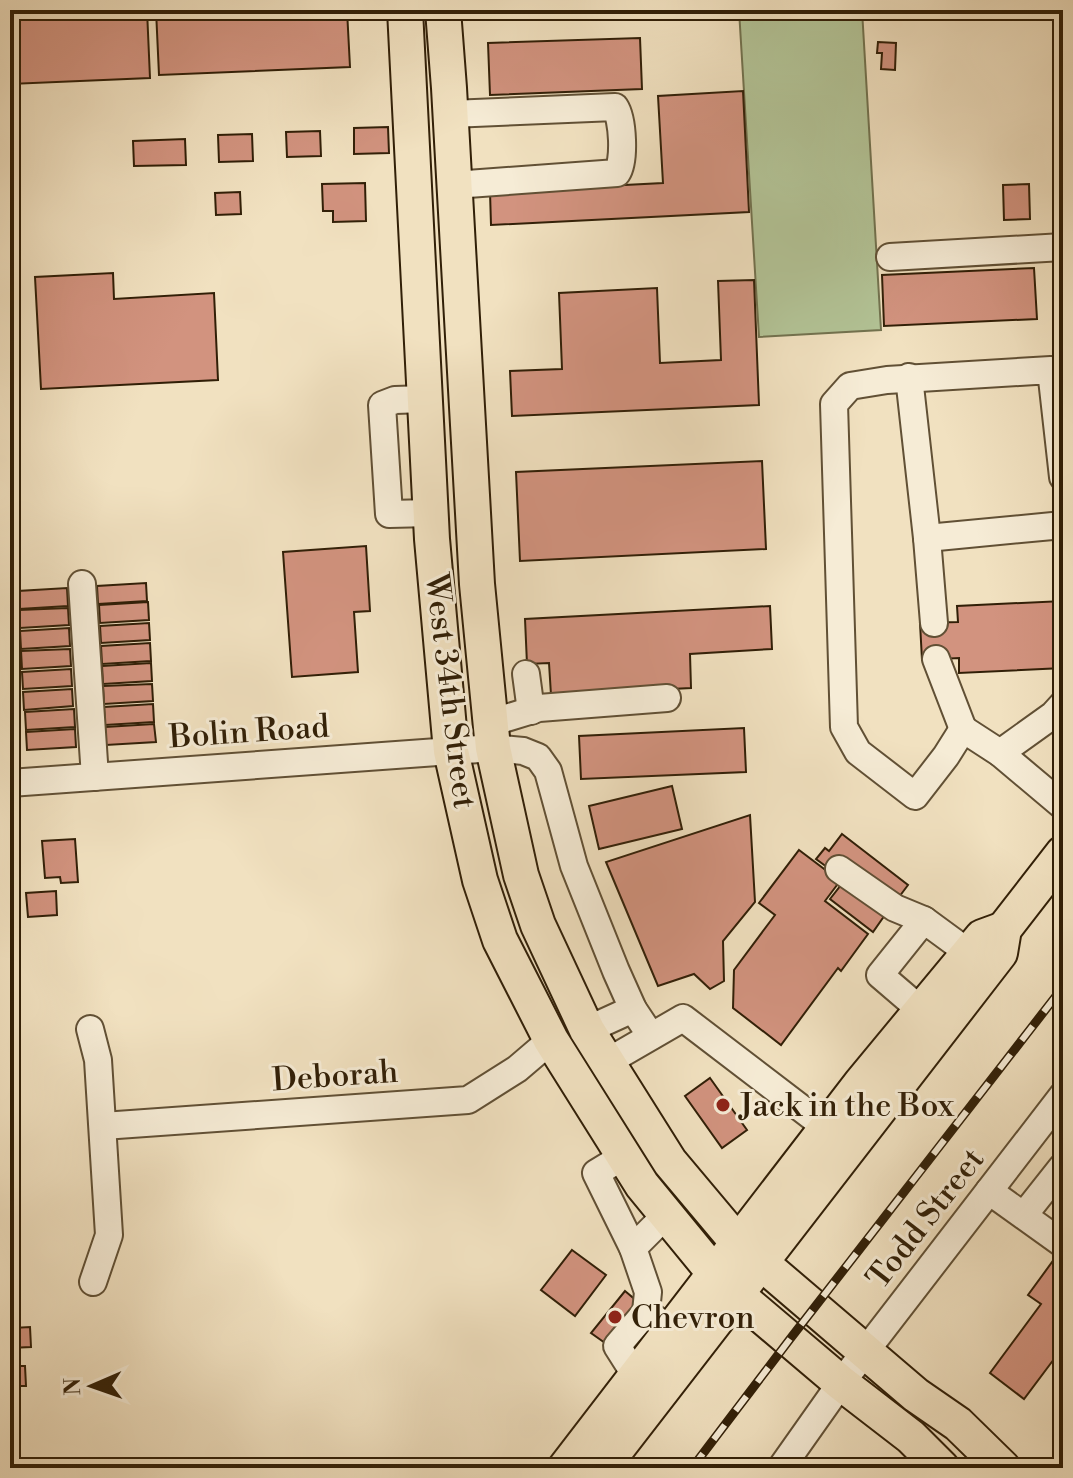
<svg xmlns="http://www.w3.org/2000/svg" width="1073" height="1478" font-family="'Libre Bodoni',serif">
  <rect width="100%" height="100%" fill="#f1e1c0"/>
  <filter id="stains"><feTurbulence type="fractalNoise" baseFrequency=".0025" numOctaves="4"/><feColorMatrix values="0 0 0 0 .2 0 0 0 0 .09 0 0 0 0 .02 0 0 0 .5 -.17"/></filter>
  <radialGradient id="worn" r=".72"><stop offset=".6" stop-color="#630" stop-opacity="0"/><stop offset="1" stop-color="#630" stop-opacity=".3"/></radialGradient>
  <path fill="#b3c497" stroke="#72724f" stroke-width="2" d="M739,10H862L881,330L759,337Z"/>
  <g fill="#d2937f" stroke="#311f07" stroke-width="2">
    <path d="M10,10H147L150,78L10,84Z"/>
    <path d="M156,10H347L350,67L159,75Z"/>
    <path d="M640,38L642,89L490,95L488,43Z"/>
    <path d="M878,42L896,43L895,70L881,69L882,53H877Z"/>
    <path d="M743,91L749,212L491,225L490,192L663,183L658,96Z"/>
    <path d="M388,127L389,153L354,154V128Z"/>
    <path d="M320,131L321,156L287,157L286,132Z"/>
    <path d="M252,134L253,161L219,162L218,135Z"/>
    <path d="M185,139L186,165L134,166L133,141Z"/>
    <path d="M365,183L366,221L333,222V211H323L322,184Z"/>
    <path d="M1029,184L1030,219L1004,220L1003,185Z"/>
    <path d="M240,192L241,214L216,215L215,193Z"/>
    <path d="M1034,268L1037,319L884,326L882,275Z"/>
    <path d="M113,273L114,299L214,293L218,380L41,389L35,277Z"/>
    <path d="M754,280L759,405L512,416L510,371L562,369L559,293L657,288L660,363L721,360L718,281Z"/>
    <path d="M762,461L766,549L520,561L516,472Z"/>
    <path d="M366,546L370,611L354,612L358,672L292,677L283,552Z"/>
    <path d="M146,583L147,601L98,604L97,586Z"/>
    <path d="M67,588L68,606L19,609L18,591Z"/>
    <path d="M1063,601V668L959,673V658L922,660L920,623L958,622L957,606Z"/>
    <path d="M148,602L149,620L100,623L99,605Z"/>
    <path d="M770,606L772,649L690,654L691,688L551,695L549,663L527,664L525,619Z"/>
    <path d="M68,608L69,625L20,628L19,610Z"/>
    <path d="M149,623L150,640L101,643L100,626Z"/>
    <path d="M69,628L70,646L21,649L20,631Z"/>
    <path d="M150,643L151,661L102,664L101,646Z"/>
    <path d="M70,649L71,666L22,669L21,651Z"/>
    <path d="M151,663L152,681L103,684L102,666Z"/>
    <path d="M71,669L72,686L23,689L22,672Z"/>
    <path d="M152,684L153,701L104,704L103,686Z"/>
    <path d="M72,689L73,706L24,710L23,692Z"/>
    <path d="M153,704L154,722L105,725L104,707Z"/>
    <path d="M74,709L75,727L26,730L25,712Z"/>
    <path d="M154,724L156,742L106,745L105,727Z"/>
    <path d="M744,728L746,772L581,779L579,736Z"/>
    <path d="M75,729L76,747L27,750L26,732Z"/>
    <path d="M672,786L682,829L599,849L589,806Z"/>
    <path d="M750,815L755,902L723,941L724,981L710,989L694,974L658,986L606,862Z"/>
    <path d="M842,834L908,885L896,901L831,870L816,859L825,848L829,851Z"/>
    <path d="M75,839L78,882L61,883L60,877L45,878L42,841Z"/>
    <path d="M799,850L840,881L825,901L868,934L841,971L838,968L781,1045L733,1008L734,970L775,915L759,903Z"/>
    <path d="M845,880L887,912L873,932L830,899Z"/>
    <path d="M56,891L57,915L28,917L26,893Z"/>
    <path d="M710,1078L747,1130L722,1148L685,1096Z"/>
    <path d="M572,1250L606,1275L575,1316L541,1290Z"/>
    <path d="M1055,1258L1063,1264V1347L1024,1399L990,1373L1041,1304L1028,1295Z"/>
    <path d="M625,1291L638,1302L605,1343L591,1333Z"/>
    <path d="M10,1302H11L13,1328L30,1327L31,1347L10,1348Z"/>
    <path d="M10,1366H25L26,1386H12L13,1404H10Z"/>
  </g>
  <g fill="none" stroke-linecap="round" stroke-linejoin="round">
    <g stroke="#615035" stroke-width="30">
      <g id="minor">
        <path d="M451,114L615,107C623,119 625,161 617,173L454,185"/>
        <path d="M890,257L1063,247"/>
        <path d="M909,377L927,538L934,623"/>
        <path d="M425,399L395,400L382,405L389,514L431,513"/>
        <path d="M927,538L1063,525"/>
        <path d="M82,584L95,777"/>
        <path d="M936,659L963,729"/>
        <path d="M526,674L531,711"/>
        <path d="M1063,704L1053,715L1000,753L1063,806"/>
        <path d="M490,723L539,708L667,698"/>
        <path d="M1000,753L963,729L946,756L915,796L858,752L844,727L834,404L850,386L887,380L1051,370L1063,477"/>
        <path d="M10,783L493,748L523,751L538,757L548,771L574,866L616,971L633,1009L651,1036"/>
        <path d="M839,869L895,908L924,920"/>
        <path d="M922,1011L880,975L924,920L969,953"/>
        <path d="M90,1029L98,1060L109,1235L93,1282"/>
        <path d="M587,1030L633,1009"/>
        <path d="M607,1062L683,1018L827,1128"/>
        <path d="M103,1126L468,1100L517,1069L551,1040"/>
        <path d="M624,1156L596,1173L633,1248"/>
        <path d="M989,1191L1063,1244"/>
        <path d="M1024,1215L1062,1167"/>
        <path d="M646,1312L648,1292L633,1248L666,1215"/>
        <path d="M650,1387L636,1376L617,1346L646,1312L686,1342"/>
        <path d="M781,1468L841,1383L1063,1095"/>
      </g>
    </g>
    <g stroke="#311f07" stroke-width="38">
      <g id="major">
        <path d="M405,10L432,539L451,751L480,880L500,940L551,1040L642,1185L715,1274L736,1294L841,1383L911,1437L942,1468"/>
        <path d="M443,10L449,88L477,584L493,748L521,875L538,925L587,1030L670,1162L738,1243L916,1395L958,1424L1003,1468"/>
        <path d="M565,1468L861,1083L982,937L1004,929"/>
        <path d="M602,1468L1000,953L1004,929L1063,853"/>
      </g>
    </g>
    <use href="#minor" stroke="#f6ecd6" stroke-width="26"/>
    <use href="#major" stroke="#f1e1c0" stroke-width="34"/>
    <g stroke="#311f07" stroke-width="9">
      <path id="rail" d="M692,1468L790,1339L1063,987"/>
    </g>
    <use href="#rail" stroke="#f6ecd6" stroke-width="6" stroke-dasharray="18" stroke-linecap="butt"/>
  </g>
  <g fill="#8f2418" stroke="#f6ecd6" stroke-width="3">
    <circle cx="723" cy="1105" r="8"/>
    <circle cx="615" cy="1317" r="8"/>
  </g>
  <g text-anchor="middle" stroke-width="6" stroke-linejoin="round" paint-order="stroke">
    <g font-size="32" fill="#311f07" stroke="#f6ecd6">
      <text transform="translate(451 691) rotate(83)" y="11">West 34th Street</text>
      <text transform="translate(249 731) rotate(-4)" y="11">Bolin Road</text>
      <text transform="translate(335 1075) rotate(-4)" y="11">Deborah</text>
      <text transform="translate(925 1218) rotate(-52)" y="11">Todd Street</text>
    </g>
    <g font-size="32" fill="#311f07" stroke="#f6ecd6" text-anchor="start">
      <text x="739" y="1116">Jack in the Box</text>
      <text x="631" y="1328">Chevron</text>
    </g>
  </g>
  <rect width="1073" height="1478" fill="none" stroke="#f1e1c0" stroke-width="40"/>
  <rect x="12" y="12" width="1049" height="1454" fill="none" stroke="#311f07" stroke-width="4"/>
  <rect x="20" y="20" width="1033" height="1438" fill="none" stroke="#311f07" stroke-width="2"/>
  <g transform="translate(92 1386) rotate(268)" stroke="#f6ecd6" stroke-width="6" paint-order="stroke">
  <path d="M0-6L14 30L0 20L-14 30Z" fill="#311f07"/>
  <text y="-12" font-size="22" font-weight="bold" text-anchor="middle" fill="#311f07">N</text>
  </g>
  <rect width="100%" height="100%" filter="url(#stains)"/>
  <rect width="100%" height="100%" fill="url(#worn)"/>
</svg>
